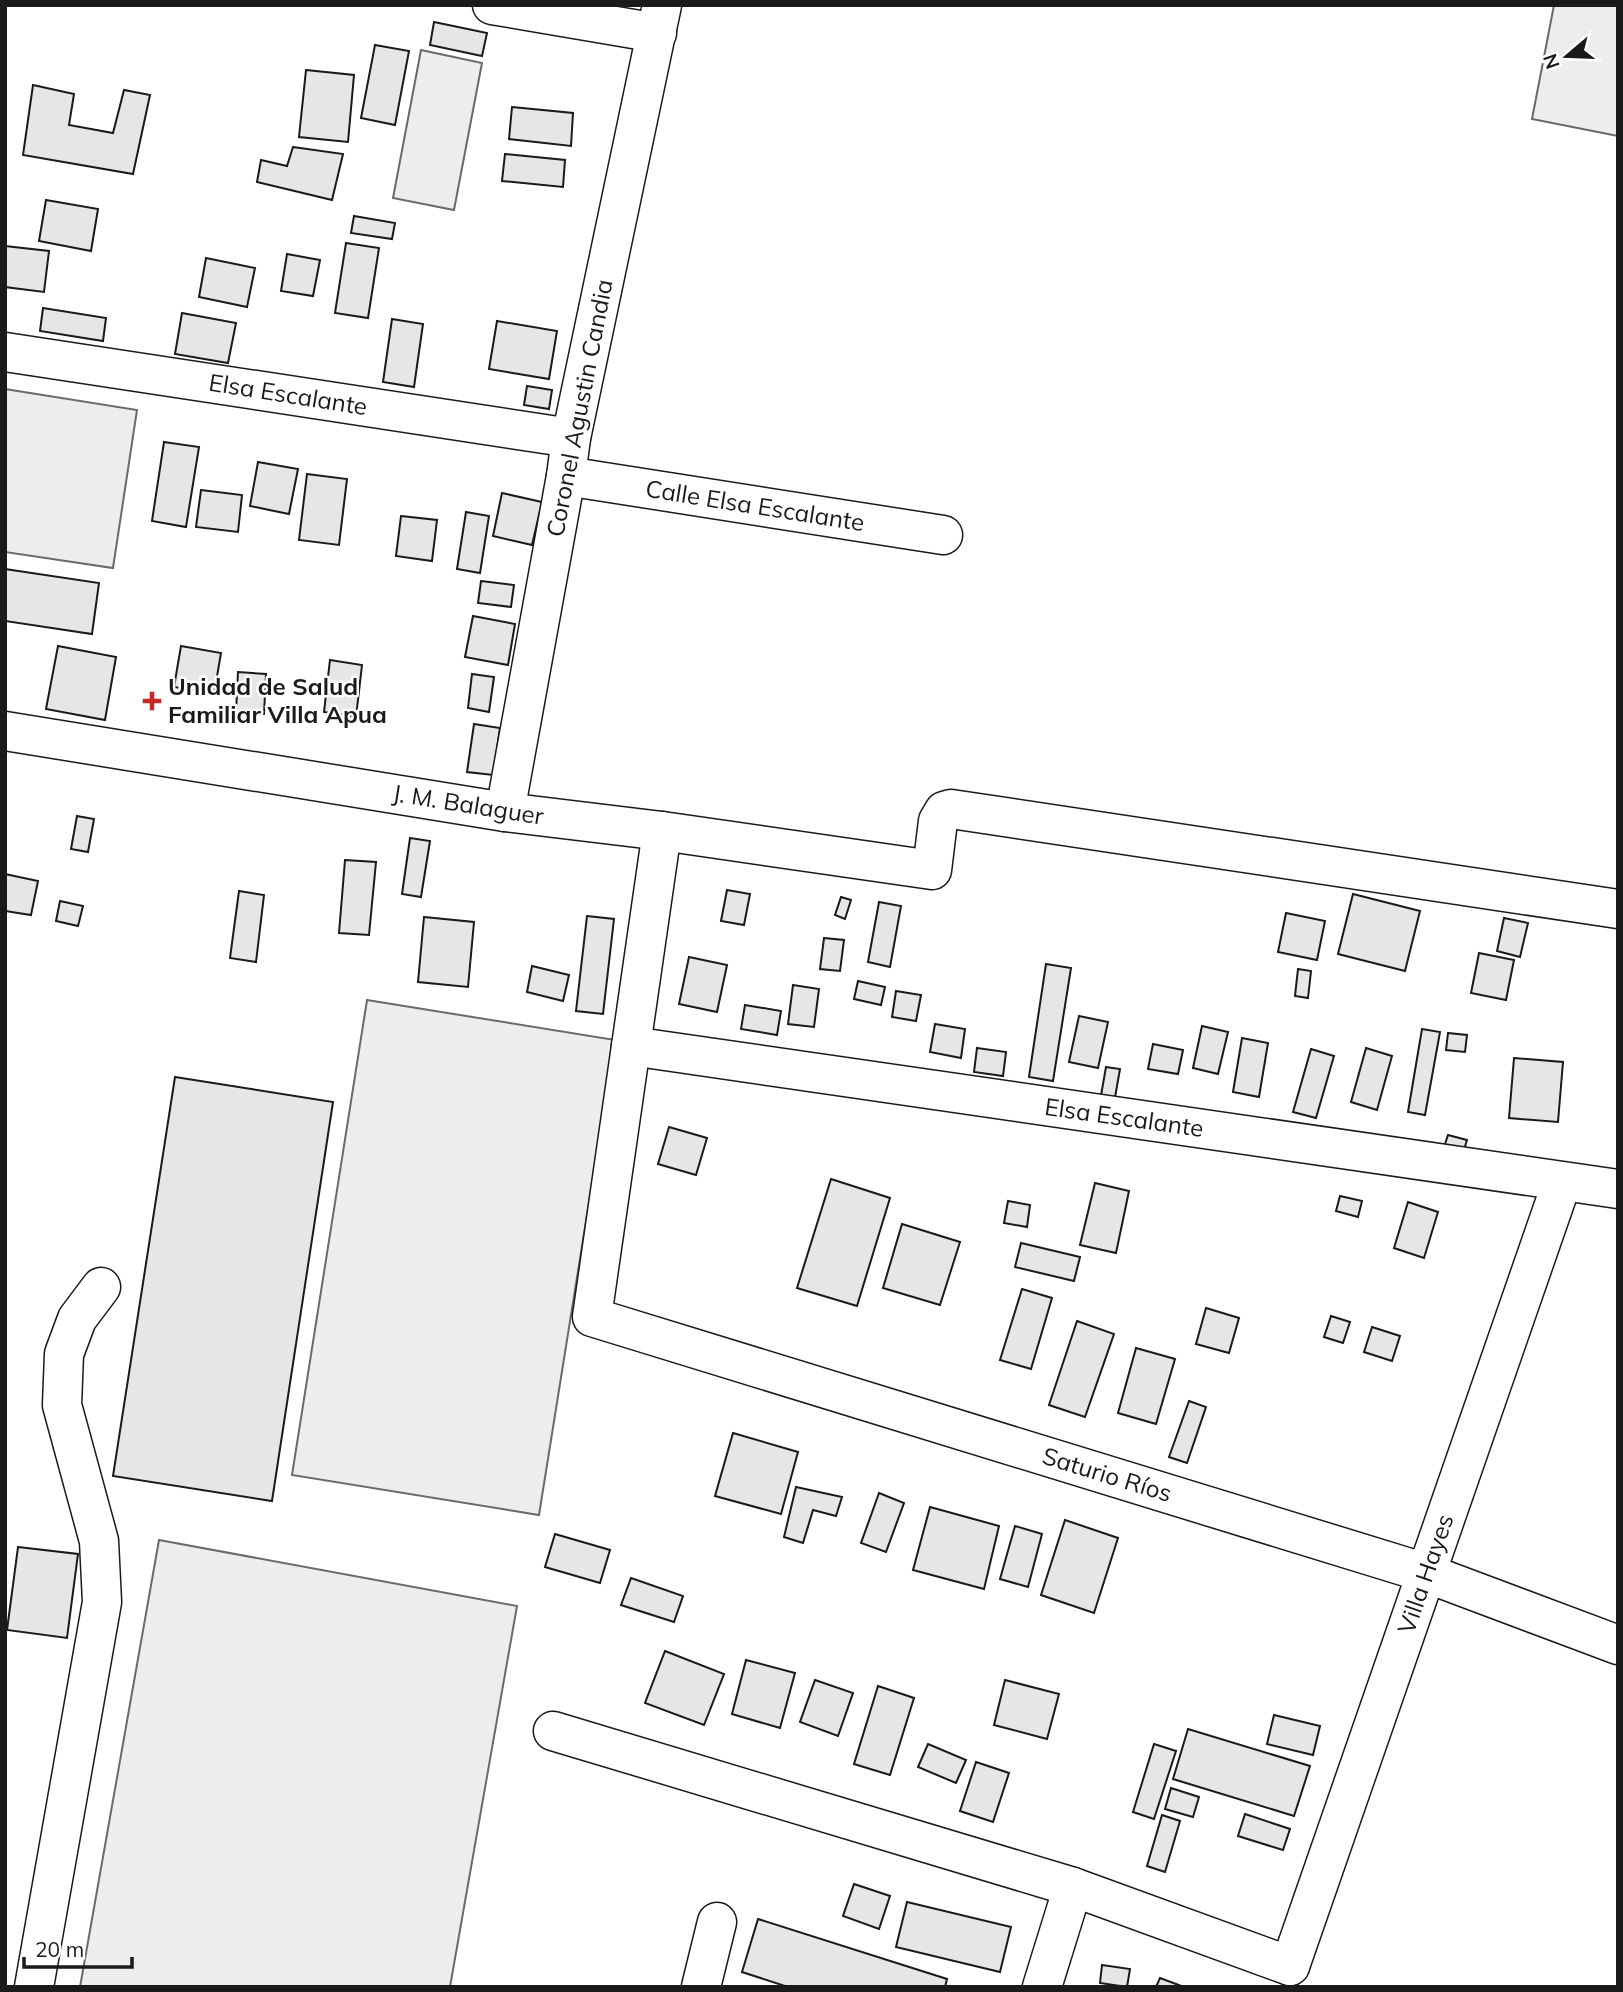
<svg xmlns="http://www.w3.org/2000/svg" width="1623" height="1992" font-family="Mulish,sans-serif">
  <rect width="100%" height="100%" fill="#fff"/>
  <g fill="#ededed" stroke="#6a6a6a" stroke-width="2">
    <path d="M1554,5H1618V136L1532,119Z"/>
    <path d="M421,50L482,63L454,210L393,198Z"/>
    <path d="M5,389L137,410L113,568L5,552Z"/>
    <path d="M367,1000L615,1040L539,1515L292,1475Z"/>
    <path d="M159,1540L517,1606L450,1987H80Z"/>
  </g>
  <g fill="#e6e6e6" stroke="#1a1a1a" stroke-width="2">
    <path d="M434,22L487,33L482,56L430,45Z"/>
    <path d="M375,45L409,51L395,125L361,118Z"/>
    <path d="M306,70L354,75L348,142L299,137Z"/>
    <path d="M33,85L74,94L69,125L113,133L124,90L150,95L133,174L23,155Z"/>
    <path d="M512,107L573,113L571,146L509,139Z"/>
    <path d="M293,147L343,154L332,200L257,182L261,160L287,166Z"/>
    <path d="M505,154L565,160L563,187L502,181Z"/>
    <path d="M46,200L98,209L91,251L39,241Z"/>
    <path d="M354,216L395,223L392,239L351,233Z"/>
    <path d="M346,243L379,248L368,318L335,313Z"/>
    <path d="M5,246L49,251L44,292L5,287Z"/>
    <path d="M287,254L320,260L313,296L281,291Z"/>
    <path d="M206,258L255,268L247,307L199,297Z"/>
    <path d="M43,308L106,318L103,341L40,331Z"/>
    <path d="M182,313L236,323L228,363L175,354Z"/>
    <path d="M392,319L423,324L414,387L383,382Z"/>
    <path d="M497,321L557,331L549,379L489,369Z"/>
    <path d="M527,386L552,390L549,409L524,405Z"/>
    <path d="M164,442L199,447L186,527L152,521Z"/>
    <path d="M258,462L298,469L289,514L250,506Z"/>
    <path d="M307,474L347,479L339,545L299,540Z"/>
    <path d="M201,490L242,495L238,532L196,527Z"/>
    <path d="M502,493L542,502L532,545L493,536Z"/>
    <path d="M466,512L489,516L480,573L457,569Z"/>
    <path d="M401,516L437,520L432,561L396,556Z"/>
    <path d="M5,569L99,583L92,634L5,621Z"/>
    <path d="M481,581L514,585L511,607L478,603Z"/>
    <path d="M473,616L515,624L508,665L465,657Z"/>
    <path d="M58,646L116,657L105,720L46,709Z"/>
    <path d="M181,646L221,653L214,694L174,687Z"/>
    <path d="M330,660L362,665L356,717L324,712Z"/>
    <path d="M238,672L266,674L264,714L236,712Z"/>
    <path d="M472,674L494,677L489,712L468,708Z"/>
    <path d="M474,724L500,728L493,775L467,772Z"/>
    <path d="M77,816L94,819L88,852L71,849Z"/>
    <path d="M410,838L430,841L421,897L402,894Z"/>
    <path d="M345,860L376,862L369,935L339,933Z"/>
    <path d="M5,874L38,881L31,915L5,911Z"/>
    <path d="M727,890L750,894L744,925L721,921Z"/>
    <path d="M239,891L264,895L256,962L230,958Z"/>
    <path d="M1353,894L1420,911L1405,971L1338,954Z"/>
    <path d="M841,897L851,900L845,919L835,915Z"/>
    <path d="M60,901L83,906L78,926L56,921Z"/>
    <path d="M879,902L901,906L890,967L868,962Z"/>
    <path d="M1286,913L1325,921L1317,960L1278,952Z"/>
    <path d="M587,916L614,919L603,1014L576,1011Z"/>
    <path d="M424,917L474,922L468,987L418,982Z"/>
    <path d="M1504,918L1528,923L1520,957L1497,951Z"/>
    <path d="M824,938L844,940L840,971L820,969Z"/>
    <path d="M1479,953L1514,960L1506,1000L1471,993Z"/>
    <path d="M689,957L727,965L717,1012L679,1004Z"/>
    <path d="M1046,964L1071,968L1053,1081L1029,1077Z"/>
    <path d="M532,966L569,975L563,1001L527,992Z"/>
    <path d="M1298,969L1311,971L1308,998L1295,996Z"/>
    <path d="M858,981L885,987L881,1005L854,999Z"/>
    <path d="M793,985L819,989L814,1027L788,1024Z"/>
    <path d="M896,991L921,995L916,1021L892,1017Z"/>
    <path d="M745,1005L781,1011L777,1035L741,1029Z"/>
    <path d="M1079,1016L1108,1022L1098,1068L1069,1062Z"/>
    <path d="M935,1024L965,1029L961,1058L930,1052Z"/>
    <path d="M1202,1026L1228,1032L1218,1074L1193,1068Z"/>
    <path d="M1422,1029L1440,1032L1425,1115L1408,1112Z"/>
    <path d="M1448,1033L1467,1035L1465,1052L1446,1050Z"/>
    <path d="M1242,1038L1268,1043L1259,1097L1233,1092Z"/>
    <path d="M1153,1044L1183,1050L1178,1074L1148,1069Z"/>
    <path d="M977,1048L1006,1052L1003,1076L974,1072Z"/>
    <path d="M1366,1048L1392,1056L1377,1110L1351,1102Z"/>
    <path d="M1311,1049L1334,1056L1316,1118L1293,1112Z"/>
    <path d="M1514,1058L1563,1062L1558,1122L1509,1118Z"/>
    <path d="M1106,1067L1120,1069L1114,1103L1100,1101Z"/>
    <path d="M175,1077L333,1102L272,1501L113,1476Z"/>
    <path d="M669,1127L707,1138L696,1175L658,1164Z"/>
    <path d="M1448,1135L1467,1140L1462,1156L1443,1150Z"/>
    <path d="M831,1179L890,1198L857,1306L797,1288Z"/>
    <path d="M1095,1183L1129,1191L1116,1253L1080,1245Z"/>
    <path d="M1340,1196L1362,1201L1358,1217L1336,1211Z"/>
    <path d="M1008,1201L1030,1205L1027,1227L1004,1223Z"/>
    <path d="M1408,1202L1438,1212L1424,1258L1394,1248Z"/>
    <path d="M902,1224L960,1242L940,1305L883,1288Z"/>
    <path d="M1021,1243L1080,1257L1074,1281L1015,1267Z"/>
    <path d="M1022,1289L1052,1298L1031,1369L1000,1360Z"/>
    <path d="M1206,1308L1239,1318L1229,1353L1196,1344Z"/>
    <path d="M1331,1316L1350,1322L1343,1343L1324,1337Z"/>
    <path d="M1077,1321L1114,1334L1085,1417L1049,1405Z"/>
    <path d="M1372,1327L1400,1336L1392,1361L1364,1352Z"/>
    <path d="M1136,1348L1175,1359L1156,1424L1118,1413Z"/>
    <path d="M1189,1401L1206,1407L1187,1463L1169,1457Z"/>
    <path d="M733,1433L798,1452L781,1514L715,1496Z"/>
    <path d="M796,1487L842,1497L836,1516L813,1510L803,1543L784,1537Z"/>
    <path d="M879,1493L904,1503L886,1552L861,1543Z"/>
    <path d="M930,1507L999,1526L984,1589L913,1570Z"/>
    <path d="M1065,1520L1118,1538L1094,1613L1041,1595Z"/>
    <path d="M1015,1526L1042,1534L1028,1587L1000,1579Z"/>
    <path d="M555,1534L610,1550L600,1583L545,1567Z"/>
    <path d="M18,1547L78,1554L67,1638L7,1630Z"/>
    <path d="M631,1578L683,1596L674,1622L621,1605Z"/>
    <path d="M665,1651L724,1674L704,1725L645,1703Z"/>
    <path d="M746,1660L795,1673L780,1728L732,1714Z"/>
    <path d="M815,1680L853,1693L838,1736L800,1722Z"/>
    <path d="M1005,1680L1059,1694L1047,1739L994,1725Z"/>
    <path d="M878,1686L914,1698L890,1775L854,1764Z"/>
    <path d="M1274,1715L1320,1726L1313,1755L1267,1744Z"/>
    <path d="M1188,1729L1310,1766L1294,1816L1173,1779Z"/>
    <path d="M928,1744L966,1760L956,1783L918,1767Z"/>
    <path d="M1154,1744L1176,1751L1154,1819L1133,1812Z"/>
    <path d="M976,1762L1009,1773L993,1822L960,1811Z"/>
    <path d="M1171,1788L1199,1797L1193,1817L1165,1809Z"/>
    <path d="M1245,1814L1290,1829L1283,1850L1238,1836Z"/>
    <path d="M1162,1815L1180,1821L1165,1872L1147,1866Z"/>
    <path d="M854,1884L890,1896L879,1929L843,1916Z"/>
    <path d="M907,1902L1011,1927L1000,1972L896,1947Z"/>
    <path d="M758,1919L947,1979L945,1987H788L742,1972Z"/>
    <path d="M1102,1965L1130,1969L1127,1987L1100,1983Z"/>
    <path d="M1160,1978L1184,1987H1156Z"/>
  </g>
  <g fill="none" stroke-linecap="round" stroke-linejoin="round">
    <g stroke="#1a1a1a" stroke-width="41">
      <g id="minor">
        <path d="M492,5L657,33"/>
        <path d="M5,352L571,438"/>
        <path d="M566,476L943,535"/>
        <path d="M5,731L505,812L662,831L932,870L938,821L944,811L951,809L1618,909"/>
        <path d="M505,812L566,476L571,438L662,5"/>
        <path d="M662,831L592,1317L1426,1573L1618,1645"/>
        <path d="M631,1046L1618,1189"/>
        <path d="M553,1731L1073,1887L1290,1966"/>
        <path d="M1290,1966L1562,1182"/>
        <path d="M34,1987L102,1602L99,1541L62,1405L64,1354L77,1319L101,1287"/>
        <path d="M701,1987L717,1922"/>
        <path d="M1042,1987L1073,1887"/>
      </g>
    </g>
    <use href="#minor" stroke="#fff" stroke-width="38"/>
  </g>
  <path fill="#c62828" stroke="#fff" stroke-width="2.5" d="M148.5 690.5h7v7h7v7h-7v7h-7v-7h-7v-7h7z"/>
  <g text-anchor="middle" stroke-width="5" stroke-linejoin="round" paint-order="stroke">
    <g font-size="24" fill="#1a1a1a" stroke="#fff">
      <text transform="translate(288 395) rotate(9)" y="8">Elsa Escalante</text>
      <text transform="translate(580 408) rotate(-79)" y="8">Coronel Agustin Candia</text>
      <text transform="translate(755 506) rotate(9)" y="8">Calle Elsa Escalante</text>
      <text transform="translate(468 805) rotate(9)" y="8">J. M. Balaguer</text>
      <text transform="translate(1124 1118) rotate(8)" y="8">Elsa Escalante</text>
      <text transform="translate(1107 1475) rotate(17)" y="8">Saturio Ríos</text>
      <text transform="translate(1426 1574) rotate(-71)" y="8">Villa Hayes</text>
    </g>
    <g font-size="24" font-weight="bold" fill="#1a1a1a" stroke="#fff" text-anchor="start">
      <text x="168" y="695">Unidad de Salud<tspan x="168" dy="28">Familiar Villa Apua</tspan></text>
    </g>
  </g>
  <rect width="1623" height="1992" fill="none" stroke="#1a1a1a" stroke-width="14"/>
  <g transform="translate(1567 56) rotate(251)" stroke="#ffffff" stroke-width="5" paint-order="stroke">
  <path d="M0-5L12 26L0 18L-12 26Z" fill="#1a1a1a"/>
  <text y="-10" font-size="19" font-weight="bold" text-anchor="middle" fill="#1a1a1a">N</text>
  </g>
  <path d="M24 1957v10h108v-10" fill="none" stroke="#1a1a1a" stroke-width="3.5"/>
  <text x="35" y="1957" font-size="21" fill="#1a1a1a" stroke="#ffffff" stroke-width="5" paint-order="stroke">20 m</text>
</svg>
